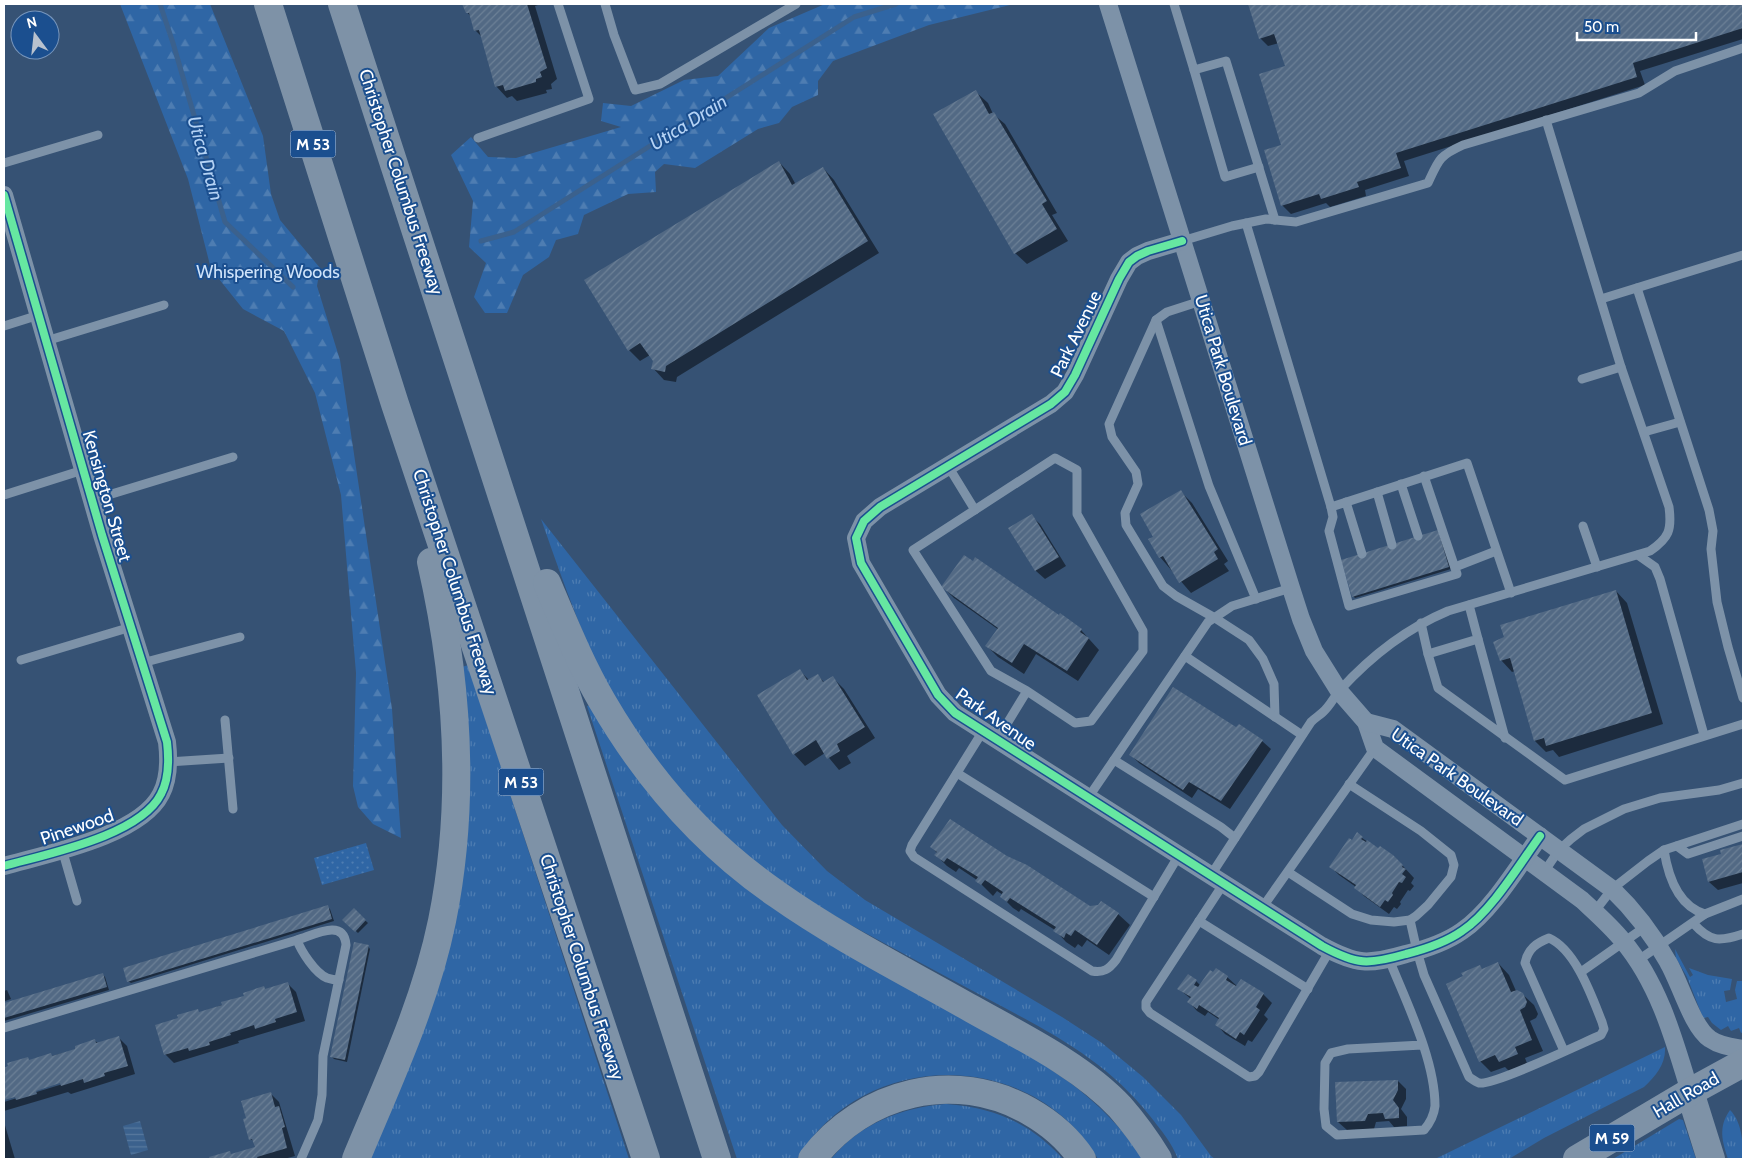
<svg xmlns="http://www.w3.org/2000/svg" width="1747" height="1163" font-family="Cabin,sans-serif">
  <defs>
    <pattern id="grass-tufts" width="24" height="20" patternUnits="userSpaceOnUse" patternTransform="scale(1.25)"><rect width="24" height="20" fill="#2f66a5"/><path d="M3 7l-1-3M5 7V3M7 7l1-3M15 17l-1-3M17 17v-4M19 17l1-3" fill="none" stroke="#4e7db2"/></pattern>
    <pattern id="forest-firs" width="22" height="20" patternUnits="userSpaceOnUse" patternTransform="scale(1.25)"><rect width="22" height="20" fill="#2f66a5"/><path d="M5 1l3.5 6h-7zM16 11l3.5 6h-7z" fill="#4e7db2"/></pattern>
    <pattern id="park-dots" width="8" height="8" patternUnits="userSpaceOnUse" patternTransform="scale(1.25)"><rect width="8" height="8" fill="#2f66a5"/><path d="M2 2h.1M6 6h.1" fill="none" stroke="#4e7db2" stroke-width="1.8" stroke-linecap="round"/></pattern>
    <pattern id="water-rules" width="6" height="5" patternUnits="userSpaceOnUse" patternTransform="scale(1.25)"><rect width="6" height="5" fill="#3b618d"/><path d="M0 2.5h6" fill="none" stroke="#58799e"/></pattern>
    <pattern id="building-hatch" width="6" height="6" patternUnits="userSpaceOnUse" patternTransform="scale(1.25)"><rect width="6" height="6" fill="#526984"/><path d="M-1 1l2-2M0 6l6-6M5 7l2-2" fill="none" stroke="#6c8096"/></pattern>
  </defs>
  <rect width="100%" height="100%" fill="#365274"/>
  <g fill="url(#grass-tufts)">
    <path d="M541,519L782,825L827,871L865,900L1062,1017L1102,1043L1143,1077L1181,1115L1211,1156L1215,1159H1178C1172,1143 1161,1130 1150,1116C1106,1060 1050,1032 988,999C945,976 902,953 860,930C809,902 760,869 717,830C706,820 696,807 686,795C650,756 619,711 596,663C575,616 558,567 541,519Z"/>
    <path d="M468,665L629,1159H369L428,1007L462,667Z"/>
    <path d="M592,705L660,804L1069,1082C1098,1104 1123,1128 1142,1159H1098C1032,1047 864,1047 797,1159H737L587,706Z"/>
    <path d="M1675,949L1690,977L1693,975L1689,968L1708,975L1732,979L1730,990L1724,991L1726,1002L1737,999L1735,990L1737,981H1743V1032L1741,1033L1739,1028L1731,1031L1728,1026L1721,1030L1712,1023L1708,1017L1703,1018L1687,977L1676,958Z"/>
    <path d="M1665,1047C1666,1064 1656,1076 1644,1087L1544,1138L1509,1159H1435Z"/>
    <path d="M946,1104C996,1108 1030,1123 1063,1159H831C859,1124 903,1107 946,1104Z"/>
    <path d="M1730,1110C1742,1122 1743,1143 1743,1159H1728C1722,1141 1718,1127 1730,1110Z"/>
    <path d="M1679,1119L1683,1120L1696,1159H1613Z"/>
  </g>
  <g fill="url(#forest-firs)">
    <path d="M120,4H210L263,136L271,194L280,220L320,268L317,286L340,360L392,709L401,838L373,824L358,807L353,786L356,673L341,495L315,393L284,331L243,309L211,269L188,179Z"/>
    <path d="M825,4H1014L929,25L833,61L818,81V95L792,107L779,123L758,129L695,168L664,164L655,172L656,192L628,194L584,215L578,234L556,240L549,257L523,275L507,313H485L474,297L486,263L469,247L473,201L451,155L471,137L488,157L516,158L621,127L601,121L603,103L631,106L684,80L718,76L769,28Z"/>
  </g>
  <path fill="url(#park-dots)" d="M366,843L374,870L322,885L314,858Z"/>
  <path fill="url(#water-rules)" d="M140,1121L148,1150L131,1155L123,1126Z"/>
  <g fill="#0007">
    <path d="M464,4H541L535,6L557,79L551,84L552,89L546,90L547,93L517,101L512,96L507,98L496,86L483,38L475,30L471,17L467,12Z"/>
    <path d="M1249,4H1743V39L1640,71L1645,85L1404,161L1409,176L1365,190L1366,196L1330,207L1326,203L1291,214L1282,205V146L1286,67L1279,43L1268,46L1260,38Z"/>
    <path d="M976,92L988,103L993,114L1005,124L1057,213L1052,215L1068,241L1027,264L1015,253L935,115Z"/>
    <path d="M779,162L790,174L796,185L823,168L834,180L879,253L677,377L676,382L664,380L653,368L654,361L650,355L640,361L629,350Z"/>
    <path d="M1181,492L1192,503L1228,561L1224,564L1229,571L1191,593L1160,557L1155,537Z"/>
    <path d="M1031,516L1040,524L1066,566L1045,579L1036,571L1010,529Z"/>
    <path d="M1440,534L1451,569L1355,598L1353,596Z"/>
    <path d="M943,587L1059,617L1081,630L1099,650L1078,681L1036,654L1024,674L998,657L987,646L999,630L954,598Z"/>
    <path d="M1616,591L1627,603L1663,724L1559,757L1553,750L1546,752L1535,741L1515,671L1512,672L1501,660Z"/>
    <path d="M800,671L809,680L817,675L825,683L833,678L844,689L875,738L847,756L851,763L839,770L825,753L805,766L794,754Z"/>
    <path d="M1236,728L1262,741L1271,749L1230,809L1198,789L1192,798L1139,763L1131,755Z"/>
    <path d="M1362,838L1402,865L1414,878L1411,883L1414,886L1410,891L1408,890L1400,902L1401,904L1397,909L1394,907L1389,914L1364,896L1356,887L1339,875L1330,866L1352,842Z"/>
    <path d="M1743,845V883L1718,890L1709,882L1703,860L1722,855L1721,851Z"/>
    <path d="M932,847L1089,908L1118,914L1130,925L1109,955L1087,940L1082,947L1078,944L1075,948L1066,942L1055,930L1021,909L1019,912L1013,908L1002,897L1003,895L997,891L993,896L977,880L959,868L956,872L947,866L936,855L937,853Z"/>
    <path d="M327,907L330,909L334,921L131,983L128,981Z"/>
    <path d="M354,910L368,923L358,933L344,920Z"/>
    <path d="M368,946L370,949L347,1062L334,1059L332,1057Z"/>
    <path d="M1498,963L1509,975L1516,991L1522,994L1534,1005L1538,1014L1536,1018L1530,1021L1543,1051L1525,1058L1528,1066L1511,1073L1505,1067L1491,1072L1480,1061L1465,977L1480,967L1483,970Z"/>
    <path d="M103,975L105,977L109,990L4,1021V1005Z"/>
    <path d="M1227,977L1237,986L1263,994L1272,1003L1264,1015L1268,1019L1252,1042L1248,1040L1245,1046L1225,1034L1217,1025L1220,1020L1208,1012L1205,1016L1197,1011L1189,1002L1191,999L1179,989L1196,981L1201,986Z"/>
    <path d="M288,984L296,992L305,1021L238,1041L239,1043L174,1063L165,1054L200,1013L246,996Z"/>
    <path d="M7,990L11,999L5,1001L4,991Z"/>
    <path d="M118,1037L127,1046L135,1074L71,1094L68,1092L4,1111V1102L66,1083V1080L4,1099V1069L78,1049L95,1041L98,1043Z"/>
    <path d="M1398,1081L1406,1089V1099L1401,1109L1407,1117V1126L1394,1127L1389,1121L1376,1122L1374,1129L1347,1130L1338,1122Z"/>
    <path d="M271,1094L279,1102L295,1156L284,1159H211L230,1153L232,1155L256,1148L254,1141L250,1139L245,1119Z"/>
    <path d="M4,1122L15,1159H4Z"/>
  </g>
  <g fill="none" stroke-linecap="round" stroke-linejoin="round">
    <g stroke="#3b618d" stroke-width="5">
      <path d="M160,4L173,43L225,222L293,287"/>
      <path d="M481,241L514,232L854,17L896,4"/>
    </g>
  </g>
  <g fill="url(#building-hatch)">
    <path d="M462,4H527L547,68L540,72L542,77L536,79V82L505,91L503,85L495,87L479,30L474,31L469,13H466Z"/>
    <path d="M1248,4H1743V28L1633,63L1637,77L1396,153L1401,168L1357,182L1359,187L1321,199L1319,194L1281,206L1264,150L1281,145L1259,74L1285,66L1274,34L1259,39Z"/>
    <path d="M976,90L989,114L994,112L1047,201L1042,204L1057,229L1014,254L933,114Z"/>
    <path d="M779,161L792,185L823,167L868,241L666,366L665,372L651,369L653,361L640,343L628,351L584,280Z"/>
    <path d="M1181,490L1218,549L1214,552L1218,559L1179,583L1163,556L1159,558L1148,539L1153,537L1140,514Z"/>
    <path d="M1032,514L1059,557L1035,571L1008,528Z"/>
    <path d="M1438,530L1449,567L1352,597L1341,560Z"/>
    <path d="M964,555L973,561L975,557L1059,615L1060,613L1082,629L1080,632L1089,638L1067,671L1024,644L1012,663L985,646L998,628L941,587Z"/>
    <path d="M1616,590L1652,713L1546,746L1544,738L1534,741L1510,658L1500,661L1493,642L1504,637L1500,625Z"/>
    <path d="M800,669L807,680L818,674L823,682L833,676L865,727L837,744L840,751L827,759L816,740L793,755L757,695Z"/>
    <path d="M1173,687L1236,727L1239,724L1263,740L1221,801L1189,782L1183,790L1129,755Z"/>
    <path d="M950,819L1007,856L1027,865L1090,906L1098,905L1101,901L1119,913L1097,945L1075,930L1071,936L1066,933L1064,938L1053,931L1056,927L1010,898L1007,902L1000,897L1003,892L985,880L981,885L975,881L978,877L947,858L944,862L934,855L937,852L930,847Z"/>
    <path d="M1357,832L1363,837L1361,839L1366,842L1367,840L1378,848L1380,846L1393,855L1403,865L1402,867L1406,869L1402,874L1406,877L1402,883L1399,882L1392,893L1393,895L1388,902L1385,900L1380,907L1354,888L1356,885L1329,867L1349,838L1352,840Z"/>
    <path d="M1743,844V872L1708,882L1702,859L1721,854L1720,850Z"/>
    <path d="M328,905L332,919L127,982L123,968Z"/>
    <path d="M354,908L366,920L355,932L342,920Z"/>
    <path d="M354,942L369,945L345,1060L330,1057Z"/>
    <path d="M1498,962L1511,992L1517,990L1523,993L1527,1002L1525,1007L1520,1010L1532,1040L1515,1047L1518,1054L1499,1062L1495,1055L1479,1062L1446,984L1463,976L1461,973L1480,965L1482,969Z"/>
    <path d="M1216,968L1228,976L1226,980L1236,986L1241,979L1264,993L1256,1007L1260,1010L1244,1035L1240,1032L1236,1039L1215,1025L1219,1018L1199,1005L1197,1009L1187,1002L1191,997L1177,989L1188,974L1197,980L1194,985L1198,987L1210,970L1213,972Z"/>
    <path d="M103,973L107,987L4,1018V1003Z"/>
    <path d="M288,982L297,1012L275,1019L276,1022L255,1029L254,1025L230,1033L231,1035L209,1042L210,1045L189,1051L188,1048L164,1055L155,1025L178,1018L177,1015L198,1009L199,1012L222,1005L221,1002L244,996L243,993L264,986L265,989Z"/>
    <path d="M119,1036L128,1066L104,1073L105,1076L84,1083L83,1079L61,1086L60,1083L36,1091L37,1094L16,1100L15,1097L4,1100V1068L8,1066L7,1063L28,1057L29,1060L51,1053L52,1056L75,1049V1046L95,1039L96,1043Z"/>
    <path d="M1398,1080V1090L1393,1100L1399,1108V1118L1385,1119L1383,1113L1368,1114L1365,1121L1337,1122L1335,1082Z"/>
    <path d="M271,1092L275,1107L279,1106L285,1127L282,1128L287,1148L257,1157L258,1159H210L209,1157L230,1151L231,1154L255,1147L252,1139L249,1140L243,1119L246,1118L241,1101Z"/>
  </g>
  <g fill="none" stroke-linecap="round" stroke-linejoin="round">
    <g stroke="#7d92a8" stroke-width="9">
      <path d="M605,4L614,35L635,90L660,84L796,4"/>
      <path d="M1174,4L1194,70L1226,61L1275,220"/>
      <path d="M1194,70L1225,177L1259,167"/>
      <path d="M478,138L589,99L558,4"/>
      <path d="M4,163L98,135"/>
      <path d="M1246,223L1331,507L1333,517L1329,531L1349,606L1457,574L1424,476"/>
      <path d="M1182,241L1232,226L1266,219L1296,222L1428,183C1439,159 1439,156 1463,145L1639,93L1675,71L1743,48"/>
      <path d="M1637,288L1709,510L1713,531L1711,549L1717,602L1728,647L1743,698"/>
      <path d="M1601,299L1743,255"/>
      <path d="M1201,301L1167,312L1156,320L1109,424L1112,437L1136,472L1138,484L1125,513L1126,525L1163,586L1176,596L1215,618L1249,640L1263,659L1274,684L1275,717"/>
      <path d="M1156,320L1209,486L1256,599"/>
      <path d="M4,326L39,315"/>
      <path d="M46,341L164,305"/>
      <path d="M1582,379L1621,367"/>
      <path d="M1644,432L1680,422"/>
      <path d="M948,466L975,510"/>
      <path d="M1401,484L1418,536"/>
      <path d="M1377,492L1392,545"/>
      <path d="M4,495L83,470"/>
      <path d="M92,500L233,457"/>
      <path d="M1346,502L1362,554"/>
      <path d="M1331,507L1467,463L1511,593"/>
      <path d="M1583,526L1597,567"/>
      <path d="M1638,555L1655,567L1660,579L1704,735"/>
      <path d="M1455,567L1496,551"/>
      <path d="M1421,623L1428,654L1438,688L1565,780L1743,724"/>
      <path d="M1478,639L1505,738"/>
      <path d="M1428,654L1478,639L1469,605"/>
      <path d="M1185,656L1302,735"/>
      <path d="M21,660L131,627"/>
      <path d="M142,663L240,637"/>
      <path d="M225,720L233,809"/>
      <path d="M983,731L912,845L910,851L914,857L1092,971C1104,973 1109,969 1116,960L1179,855"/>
      <path d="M997,740L1027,691L991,671L913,550L1055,458L1077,470V514L1143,631V651L1091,721L1075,723L1027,691"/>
      <path d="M1114,760L1221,827L1235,838L1311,722C1315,718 1320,715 1323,712C1330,706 1334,697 1340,690C1371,656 1405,629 1448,611L1650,551C1669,538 1672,530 1669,507L1621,367L1546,120"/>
      <path d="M168,762L229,758"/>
      <path d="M957,773L1154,897"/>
      <path d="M1088,798L1208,622L1232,606L1291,588"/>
      <path d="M1677,846L1688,854L1743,836"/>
      <path d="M62,849L77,901"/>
      <path d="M1664,850C1668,876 1678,906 1705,914"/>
      <path d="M1288,872L1352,914L1371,920L1394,922L1410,920L1416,916L1428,905L1451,877L1454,865L1451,855L1421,831L1349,784"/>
      <path d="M1544,872L1559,850L1571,839L1584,829L1624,809L1660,798L1719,790L1743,783"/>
      <path d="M1211,875L1235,838"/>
      <path d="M1224,883L1146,1002V1008L1150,1013L1249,1077L1255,1076L1259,1072L1330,950"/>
      <path d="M1262,908L1375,748"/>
      <path d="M1595,911L1612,889L1648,861L1664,850L1743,824"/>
      <path d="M1410,920L1417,951L1424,975L1469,1077C1472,1079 1476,1082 1479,1083C1493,1086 1582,1043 1601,1035L1604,1029L1602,1022C1592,997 1576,950 1549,938C1536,943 1528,949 1525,963L1564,1051"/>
      <path d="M1199,921L1308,989"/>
      <path d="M1693,923C1710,942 1719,942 1743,934"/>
      <path d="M297,940C314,935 344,918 346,945L323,1056L322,1095L318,1120L301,1159"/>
      <path d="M1389,959C1406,1002 1435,1059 1435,1106C1434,1115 1430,1123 1424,1130L1337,1135L1326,1126L1324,1109L1325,1063L1331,1053L1348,1049L1422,1045"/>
      <path d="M1637,961L1705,914L1743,899"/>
      <path d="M1581,972L1645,927"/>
      <path d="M4,1028L297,940C301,951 315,973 327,978C330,979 335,980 339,980"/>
    </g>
    <g stroke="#7d92a8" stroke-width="18">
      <path d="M1108,4L1291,588L1301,619L1314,651L1339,691L1366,722L1375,748L1582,900C1596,913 1611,926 1623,941C1659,984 1674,1039 1690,1092"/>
      <path d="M4,195L102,535L167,742C169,759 169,779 161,794C140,836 46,854 4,866"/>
      <path d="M1182,241L1148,251L1137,256L1129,262L1119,279L1075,375L1065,392L1051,404L880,507L864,521L856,538L861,563L938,695L955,713L1322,946C1357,965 1368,965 1406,954C1426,949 1445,943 1462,931C1491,912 1519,865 1540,836"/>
      <path d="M1366,722L1393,729L1612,889C1634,910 1653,935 1668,962C1680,982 1692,1027 1710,1039C1720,1046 1732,1047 1743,1049"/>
    </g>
    <g stroke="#7e92a7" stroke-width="28">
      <path d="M268,4L395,404L646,1159"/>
      <path d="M342,4L717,1159"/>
      <path d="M547,583C564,623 580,663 602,701C646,777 705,845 778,895C839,938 907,972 972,1009C1020,1036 1082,1066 1120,1107C1134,1123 1147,1141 1158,1159"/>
      <path d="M1690,1092L1711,1159"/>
      <path d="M356,1159C388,1082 425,1004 442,921C466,802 458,680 431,562"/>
      <path d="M812,1159C864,1091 955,1069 1029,1111C1050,1123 1069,1139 1082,1159"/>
      <path d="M1577,1159L1690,1092L1743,1063"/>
    </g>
    <g stroke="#1b4f8f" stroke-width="11">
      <g id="cycleway">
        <path d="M4,195L102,535L167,742C169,759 169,779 161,794C140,836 46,854 4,866"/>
        <path d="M1182,241L1148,251L1137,256L1129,262L1119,279L1075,375L1065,392L1051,404L880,507L864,521L856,538L861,563L938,695L955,713L1322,946C1357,965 1368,965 1406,954C1426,949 1445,943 1462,931C1491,912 1519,865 1540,836"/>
      </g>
    </g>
    <use href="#cycleway" stroke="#66e7a1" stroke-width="8"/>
  </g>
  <g text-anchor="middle" stroke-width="4" stroke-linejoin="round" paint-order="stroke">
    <g fill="#1b4f8f" stroke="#bbcadd" stroke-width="1">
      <rect x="290.5" y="130.5" width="45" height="27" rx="4"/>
      <rect x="498.5" y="768.5" width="45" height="27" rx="4"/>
      <rect x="1589.5" y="1124.5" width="45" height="27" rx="4"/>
    </g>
    <g font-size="16" font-weight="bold" fill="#fff">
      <text x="313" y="150">M 53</text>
      <text x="521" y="788">M 53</text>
      <text x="1612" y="1144">M 59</text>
    </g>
    <g font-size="18" fill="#fff" stroke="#1b4f8f">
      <text transform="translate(401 182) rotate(72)" y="6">Christopher Columbus Freeway</text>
      <text transform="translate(1076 334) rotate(-64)" y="6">Park Avenue</text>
      <text transform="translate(1223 370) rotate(73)" y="6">Utica Park Boulevard</text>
      <text transform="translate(107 496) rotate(74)" y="6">Kensington Street</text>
      <text transform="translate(455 582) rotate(72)" y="6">Christopher Columbus Freeway</text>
      <text transform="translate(996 719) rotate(35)" y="6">Park Avenue</text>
      <text transform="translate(1457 777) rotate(35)" y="6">Utica Park Boulevard</text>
      <text transform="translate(77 827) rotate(-19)" y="6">Pinewood</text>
      <text transform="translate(582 967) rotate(72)" y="6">Christopher Columbus Freeway</text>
      <text transform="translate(1686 1095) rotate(-30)" y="6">Hall Road</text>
    </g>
    <g font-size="18" fill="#cfe3fa" stroke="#1b4f8f">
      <text x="268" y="278">Whispering Woods</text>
    </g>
    <g font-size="19" font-style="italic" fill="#b5d3f5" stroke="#1b4f8f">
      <text transform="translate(688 122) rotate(-32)" y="7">Utica Drain</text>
      <text transform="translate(206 158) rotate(74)" y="7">Utica Drain</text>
    </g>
  </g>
  <rect width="1747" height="1163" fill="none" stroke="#ffffff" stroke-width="10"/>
  <g transform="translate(35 35) rotate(345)"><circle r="24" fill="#1b4f8f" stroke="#7695bc"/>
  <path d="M0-4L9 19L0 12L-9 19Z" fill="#b9c2ce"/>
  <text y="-8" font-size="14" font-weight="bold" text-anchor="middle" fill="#ffffff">N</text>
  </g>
  <path d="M1577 32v8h119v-8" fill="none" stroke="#ffffff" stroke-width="2.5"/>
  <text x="1584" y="32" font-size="15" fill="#ffffff" stroke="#1b4f8f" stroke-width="4" paint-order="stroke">50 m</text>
</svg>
